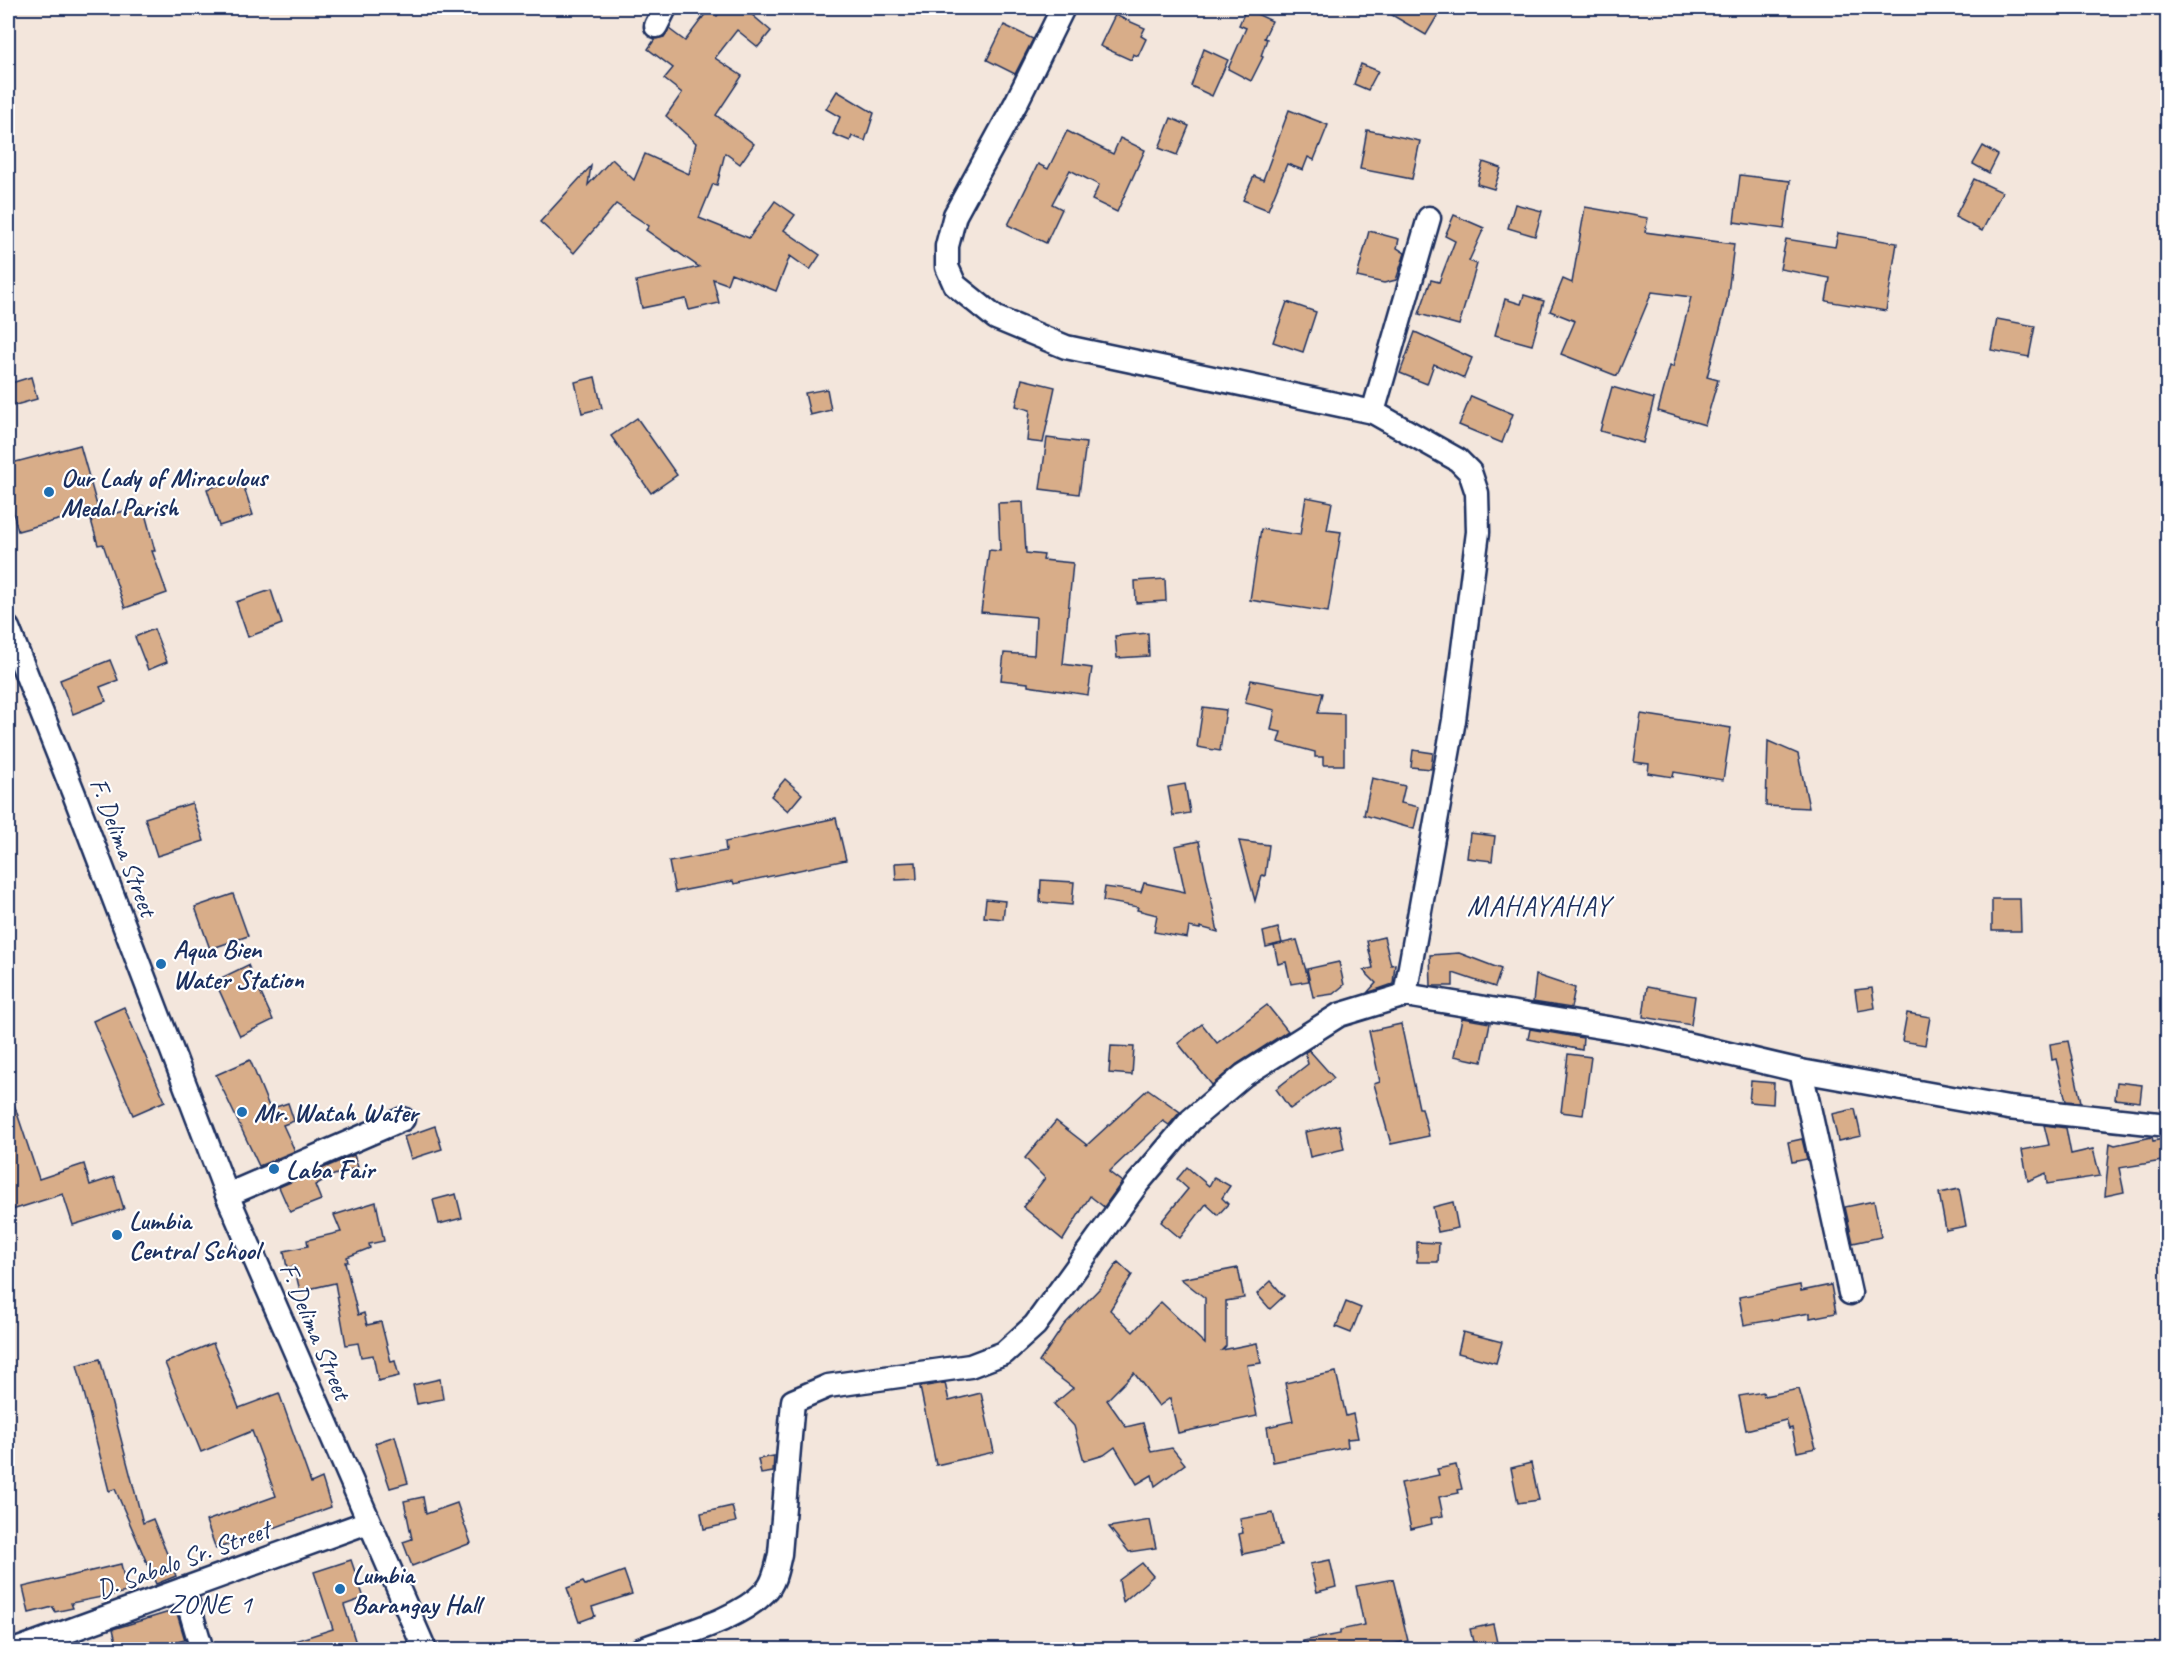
<svg xmlns="http://www.w3.org/2000/svg" width="2175" height="1657" font-family="Caveat,sans-serif">
  <rect width="100%" height="100%" fill="#f3e6dc"/>
  <filter id="ink" filterUnits="userSpaceOnUse"><feTurbulence type="fractalNoise" baseFrequency=".0167" numOctaves="2"/><feDisplacementMap in="SourceGraphic" scale="12" xChannelSelector="R" yChannelSelector="G"/><feConvolveMatrix kernelMatrix="1 2 1 2 8 2 1 2 1" color-interpolation-filters="sRGB"/></filter>
  <g filter="url(#ink)">
    <g fill="#d8ad89" stroke="#1b2f5e" stroke-width="1.5">
      <path d="M724,8H744L771,31L758,47L737,30L715,58L742,76L716,115L754,144L740,164L725,153L717,185L713,184L699,218L749,238L775,201L795,215L784,230L820,255L810,270L790,256L776,291L731,273L727,284L713,279L719,303L689,310L686,299L642,308L636,281L699,267L646,230L649,226L616,204L574,253L540,222L591,166L588,185L612,159L634,180L645,154L689,174L696,143L666,116L682,93L664,79L673,68L648,49L655,39L664,37L669,29L685,41L709,9L717,16Z"/>
      <path d="M1380,8H1442L1426,35Z"/>
      <path d="M1246,9L1272,21L1264,38L1267,39L1261,56L1263,57L1251,81L1228,69L1246,28L1239,25Z"/>
      <path d="M1115,15L1145,28L1141,36L1146,39L1138,56L1133,54L1131,60L1100,46Z"/>
      <path d="M1004,25L1033,39L1015,74L987,60Z"/>
      <path d="M1204,49L1228,60L1212,96L1191,86Z"/>
      <path d="M1361,64L1378,71L1368,90L1354,84Z"/>
      <path d="M837,91L874,113L865,141L852,136L850,141L833,134L840,117L826,109Z"/>
      <path d="M1289,110L1328,125L1314,160L1308,157L1303,170L1287,164L1268,210L1243,200L1254,176L1263,180Z"/>
      <path d="M1171,118L1189,126L1177,155L1159,148Z"/>
      <path d="M1367,130L1420,141L1412,179L1360,169Z"/>
      <path d="M1067,131L1113,154L1120,138L1145,150L1117,212L1092,200L1099,185L1070,170L1052,204L1062,209L1046,243L1008,225L1038,164L1048,169Z"/>
      <path d="M1983,146L1998,155L1989,173L1973,164Z"/>
      <path d="M1483,162L1501,168L1494,189L1477,184Z"/>
      <path d="M1740,175L1790,181L1784,229L1734,222Z"/>
      <path d="M1974,179L2002,192L1982,231L1955,217Z"/>
      <path d="M1515,204L1542,211L1535,236L1508,228Z"/>
      <path d="M1585,207L1648,218L1645,232L1734,244L1727,302L1707,377L1718,380L1705,425L1658,411L1670,366L1673,367L1691,297L1652,292L1617,376L1561,354L1575,321L1550,311L1563,279L1572,283Z"/>
      <path d="M1454,215L1484,228L1469,261L1477,264L1459,325L1419,314L1431,280L1439,282L1455,241L1445,236Z"/>
      <path d="M1369,231L1399,239L1397,248L1405,253L1396,280L1384,283L1357,277Z"/>
      <path d="M1838,233L1897,243L1886,311L1826,301L1830,278L1780,269L1786,239L1835,247Z"/>
      <path d="M1524,295L1544,301L1532,345L1495,335L1505,299L1521,304Z"/>
      <path d="M1287,302L1316,312L1303,352L1273,342Z"/>
      <path d="M1997,319L2035,326L2029,357L1991,350Z"/>
      <path d="M1415,332L1472,358L1464,378L1434,364L1427,384L1400,373Z"/>
      <path d="M31,377L37,399L12,406L8,384Z"/>
      <path d="M595,377L602,408L582,413L575,382Z"/>
      <path d="M1022,379L1055,387L1043,443L1027,441L1030,410L1016,406Z"/>
      <path d="M1612,387L1654,399L1643,443L1600,431Z"/>
      <path d="M827,389L831,410L810,415L805,393Z"/>
      <path d="M1471,396L1513,414L1502,443L1459,425Z"/>
      <path d="M637,418L677,475L651,493L611,436Z"/>
      <path d="M1047,438L1086,443L1079,494L1040,489Z"/>
      <path d="M80,445L98,509L18,531L8,494V464Z"/>
      <path d="M241,478L253,515L219,526L207,489Z"/>
      <path d="M1306,497L1332,502L1327,530L1341,532L1328,612L1250,600L1261,529L1300,535Z"/>
      <path d="M1023,502L1026,553L1044,555L1043,560L1073,563L1063,664L1092,668L1088,695L1028,686V683L1001,680L1004,653L1034,655L1036,617L981,612L989,550L1000,551L998,503Z"/>
      <path d="M143,506L155,551H152L167,593L125,608L103,544L98,545L91,520Z"/>
      <path d="M1165,579L1166,601L1136,603L1135,581Z"/>
      <path d="M271,590L282,624L248,637L236,602Z"/>
      <path d="M154,629L167,662L148,670L135,637Z"/>
      <path d="M1148,633L1149,656L1117,658L1115,636Z"/>
      <path d="M110,660L118,680L100,687L106,701L73,714L60,680Z"/>
      <path d="M1251,680L1323,693L1318,713L1344,714V765H1323V757H1315V752L1278,742L1281,732L1271,730L1275,710L1245,703Z"/>
      <path d="M1203,707L1226,710L1220,751L1197,747Z"/>
      <path d="M1641,714L1731,728L1723,780L1674,772L1673,777L1648,773L1649,764L1634,762Z"/>
      <path d="M1768,741L1798,754L1809,808L1766,806Z"/>
      <path d="M1413,750L1433,753L1431,769L1411,767Z"/>
      <path d="M1372,778L1405,786L1401,803L1419,807L1414,829L1364,815Z"/>
      <path d="M785,779L802,794L788,811L771,796Z"/>
      <path d="M1185,784L1190,813L1173,816L1168,787Z"/>
      <path d="M192,803L204,841L157,856L145,818Z"/>
      <path d="M836,818L846,860L734,884L733,881L675,892L669,862L726,851L725,842Z"/>
      <path d="M1470,833L1495,836L1492,861L1467,858Z"/>
      <path d="M1199,841L1218,932L1200,927V929L1189,927L1187,938L1154,932L1157,915L1137,910L1138,907L1103,901L1105,887L1141,892L1144,883L1185,892L1175,846Z"/>
      <path d="M1239,841L1269,845L1265,876L1262,875L1255,901Z"/>
      <path d="M916,862L917,879L896,880L895,863Z"/>
      <path d="M1041,880L1074,882L1072,905L1040,902Z"/>
      <path d="M233,894L248,936L210,949L195,907Z"/>
      <path d="M986,899L1005,901L1003,919L984,917Z"/>
      <path d="M1992,899H2020L2021,931H1992Z"/>
      <path d="M1278,928L1282,943L1266,947L1263,932Z"/>
      <path d="M1384,937L1391,965L1395,964L1393,984L1367,993L1376,983L1363,970L1373,968L1367,941Z"/>
      <path d="M1297,940L1309,981L1291,984L1286,962L1278,964L1274,945Z"/>
      <path d="M1459,953L1501,969L1495,987L1453,973V986H1431L1430,955Z"/>
      <path d="M1339,962L1344,985L1333,994L1313,997L1307,969Z"/>
      <path d="M248,965L273,1020L240,1036L215,981Z"/>
      <path d="M1536,975L1575,988L1571,1008L1533,1002Z"/>
      <path d="M1647,987L1695,996L1691,1025L1643,1017Z"/>
      <path d="M1872,988L1875,1008L1858,1011L1855,990Z"/>
      <path d="M1267,1005L1288,1031L1237,1064L1212,1085L1178,1043L1202,1024L1217,1043Z"/>
      <path d="M124,1007L165,1101L133,1115L93,1021Z"/>
      <path d="M1907,1013L1930,1017L1925,1045L1902,1041Z"/>
      <path d="M1462,1018L1490,1023L1482,1062L1454,1056Z"/>
      <path d="M1401,1024L1419,1108H1422L1429,1136L1391,1144L1374,1084L1380,1082L1369,1031Z"/>
      <path d="M1530,1029L1583,1038L1582,1050L1528,1039Z"/>
      <path d="M2068,1041L2081,1102L2066,1101L2056,1059L2052,1060L2050,1044Z"/>
      <path d="M1111,1046L1134,1047L1132,1075L1109,1073Z"/>
      <path d="M1309,1050L1334,1078L1290,1109L1276,1089L1308,1064L1305,1052Z"/>
      <path d="M1568,1054L1591,1057L1583,1115L1561,1112Z"/>
      <path d="M250,1060L270,1109L288,1103L294,1121L283,1125L295,1151L259,1166L216,1075Z"/>
      <path d="M1751,1081L1774,1083L1773,1104L1749,1102Z"/>
      <path d="M2117,1082L2142,1085L2140,1102L2115,1099Z"/>
      <path d="M1148,1089L1180,1112L1169,1125L1163,1121L1109,1172L1122,1182L1104,1207L1090,1196L1063,1240L1023,1207L1045,1178L1025,1158L1056,1121L1087,1145Z"/>
      <path d="M8,1098H12L39,1179L84,1164L90,1185L114,1177L124,1209L73,1225L63,1194L12,1210L8,1197Z"/>
      <path d="M1855,1109L1861,1136L1838,1141L1832,1114Z"/>
      <path d="M1339,1125L1344,1149L1310,1157L1305,1132Z"/>
      <path d="M2044,1125L2066,1128L2071,1154L2093,1149L2100,1176L2047,1184L2046,1173L2028,1181L2022,1150L2049,1145Z"/>
      <path d="M435,1126L442,1149L411,1159L404,1137Z"/>
      <path d="M2152,1137L2153,1141L2168,1138V1160L2119,1168L2124,1192L2105,1196L2110,1143L2115,1145Z"/>
      <path d="M1802,1139L1807,1159L1792,1162L1788,1142Z"/>
      <path d="M354,1155L358,1167L331,1176L315,1185L321,1200L290,1212L279,1187Z"/>
      <path d="M1187,1167L1209,1186L1214,1177L1230,1186L1222,1198L1228,1204L1218,1215L1206,1204L1180,1238L1161,1222L1188,1189L1177,1179Z"/>
      <path d="M1959,1189L1966,1226L1946,1230L1939,1193Z"/>
      <path d="M456,1194L462,1218L439,1224L433,1200Z"/>
      <path d="M1874,1201L1881,1237L1853,1243L1845,1207Z"/>
      <path d="M376,1202L384,1241L369,1244L370,1248L347,1257L348,1262H345L358,1315L364,1313L367,1325L381,1322L391,1362L395,1361L399,1376L378,1381L373,1355L361,1357L358,1343L346,1345L335,1283L300,1291L294,1266L287,1268L284,1251L308,1246L307,1240L341,1232L334,1215Z"/>
      <path d="M1453,1202L1458,1228L1438,1232L1433,1207Z"/>
      <path d="M1417,1242L1439,1243L1438,1262H1417Z"/>
      <path d="M1118,1262L1132,1275L1110,1310L1133,1332L1161,1302L1205,1344V1298L1181,1279L1238,1268L1244,1298L1226,1301V1346L1222,1350L1257,1343L1261,1363L1247,1365L1257,1416L1178,1433L1170,1398L1159,1406L1134,1373L1107,1400L1126,1427L1143,1423L1151,1452L1172,1448L1185,1464L1155,1486L1152,1475L1137,1484L1115,1447L1104,1455L1084,1461L1074,1426L1054,1404L1073,1388L1039,1362L1064,1325L1100,1288Z"/>
      <path d="M1271,1281L1284,1296L1270,1309L1257,1294Z"/>
      <path d="M1800,1285L1801,1291L1831,1285L1836,1313L1810,1318V1313L1744,1325L1739,1297Z"/>
      <path d="M1346,1302L1361,1308L1351,1333L1336,1327Z"/>
      <path d="M1463,1332L1502,1342L1496,1363L1458,1353Z"/>
      <path d="M213,1343L239,1408L279,1393L311,1483L322,1478L331,1507L216,1549L206,1521L276,1496L252,1431L201,1452L165,1363Z"/>
      <path d="M100,1359L143,1523L153,1519L176,1576L156,1584L115,1489L109,1491L77,1365Z"/>
      <path d="M1336,1372L1346,1416L1353,1414L1358,1438L1347,1439L1348,1447L1273,1462L1267,1427L1293,1421L1285,1383Z"/>
      <path d="M440,1379L443,1399L417,1404L413,1385Z"/>
      <path d="M945,1383L949,1401L981,1393L994,1452L936,1465L920,1387Z"/>
      <path d="M1799,1389L1816,1448L1797,1452L1792,1428L1789,1429L1786,1420L1746,1430L1739,1396L1763,1392L1764,1396Z"/>
      <path d="M395,1436L408,1483L390,1488L375,1443Z"/>
      <path d="M774,1456L773,1472L761,1474L758,1459Z"/>
      <path d="M1531,1463L1539,1500L1518,1503L1511,1468Z"/>
      <path d="M1456,1465L1462,1489L1458,1490L1459,1493L1439,1497L1443,1516L1431,1518L1432,1524L1411,1529L1401,1483L1439,1475L1437,1469Z"/>
      <path d="M423,1497L426,1514L457,1503L471,1543L412,1566L403,1542L412,1539L404,1501Z"/>
      <path d="M732,1506L736,1522L704,1529L701,1513Z"/>
      <path d="M1273,1513L1281,1546L1243,1554L1239,1534L1243,1533L1240,1519Z"/>
      <path d="M1150,1520L1156,1548L1129,1552L1109,1527Z"/>
      <path d="M351,1560L364,1598L344,1605L358,1650H280L279,1646L333,1629L314,1572Z"/>
      <path d="M1330,1560L1336,1587L1317,1592L1310,1564Z"/>
      <path d="M1142,1563L1153,1576L1123,1602L1119,1580Z"/>
      <path d="M121,1564L127,1592L71,1603L73,1608L55,1612L53,1607L29,1613L23,1587Z"/>
      <path d="M624,1571L632,1594L592,1607L595,1616L579,1622L567,1588L583,1582L585,1585Z"/>
      <path d="M1393,1579L1408,1641L1366,1650H1304L1303,1641L1340,1634V1630L1364,1625L1356,1586Z"/>
      <path d="M176,1610L185,1640L146,1650H118L113,1629Z"/>
      <path d="M1493,1624L1498,1647L1475,1650L1470,1629Z"/>
    </g>
    <g fill="none" stroke-linecap="round" stroke-linejoin="round">
      <g stroke="#1b2f5e" stroke-width="27">
        <g id="minor">
          <path d="M1063,8L1016,103L955,215L947,246V267L955,285L996,318L1066,347L1373,412L1458,460L1470,472L1477,493L1478,532L1454,720L1405,995"/>
          <path d="M656,26L665,8"/>
          <path d="M1373,412L1429,218"/>
          <path d="M8,628L74,794L227,1195L425,1650"/>
          <path d="M1801,1071L1850,1293"/>
          <path d="M227,1195L403,1119"/>
          <path d="M184,1589L202,1650"/>
          <path d="M16,1650L368,1522"/>
          <path d="M640,1650C678,1635 737,1621 765,1592C775,1583 777,1566 780,1554L793,1401L828,1386L970,1366L1004,1353L1035,1325L1137,1184L1191,1120L1244,1075L1339,1015L1405,995L1644,1034L1801,1071L2008,1108L2168,1125"/>
        </g>
      </g>
      <use href="#minor" stroke="#fff" stroke-width="22"/>
    </g>
  </g>
  <g fill="#1f6fb2" stroke="#fff" stroke-width="2">
    <circle cx="49" cy="492" r="6"/>
    <circle cx="161" cy="964" r="6"/>
    <circle cx="242" cy="1112" r="6"/>
    <circle cx="274" cy="1169" r="6"/>
    <circle cx="117" cy="1235" r="6"/>
    <circle cx="340" cy="1589" r="6"/>
  </g>
  <g text-anchor="middle" stroke-width="4.5" stroke-linejoin="round" paint-order="stroke">
    <g font-size="26" font-weight="bold" fill="#1b2f5e" stroke="#fff" text-anchor="start">
      <text x="61" y="486">Our Lady of Miraculous<tspan x="61" dy="30">Medal Parish</tspan></text>
      <text x="173" y="958">Aqua Bien<tspan x="173" dy="30">Water Station</tspan></text>
      <text x="254" y="1121">Mr. Watah Water</text>
      <text x="286" y="1178">Laba Fair</text>
      <text x="129" y="1229">Lumbia<tspan x="129" dy="30">Central School</tspan></text>
      <text x="352" y="1583">Lumbia<tspan x="352" dy="30">Barangay Hall</tspan></text>
    </g>
    <g font-size="26" fill="#1b2f5e" stroke="#fff">
      <text transform="translate(124 847) rotate(69)" y="9">F. Delima Street</text>
      <text transform="translate(316 1331) rotate(67)" y="9">F. Delima Street</text>
      <text transform="translate(183 1559) rotate(-20)" y="9">D. Sabalo Sr. Street</text>
    </g>
    <g font-size="27" letter-spacing="1.5" fill="#1b2f5e" stroke="#fff">
      <text x="211" y="1613">ZONE 1</text>
    </g>
    <g font-size="28" letter-spacing="1.5" fill="#1b2f5e" stroke="#fff">
      <text x="1539" y="915">MAHAYAHAY</text>
    </g>
  </g>
  <rect width="2175" height="1657" fill="none" stroke="#fff" stroke-width="30"/>
  <rect x="15" y="15" width="2145" height="1627" fill="none" stroke="#1b2f5e" stroke-width="2" filter="url(#ink)"/>
</svg>
